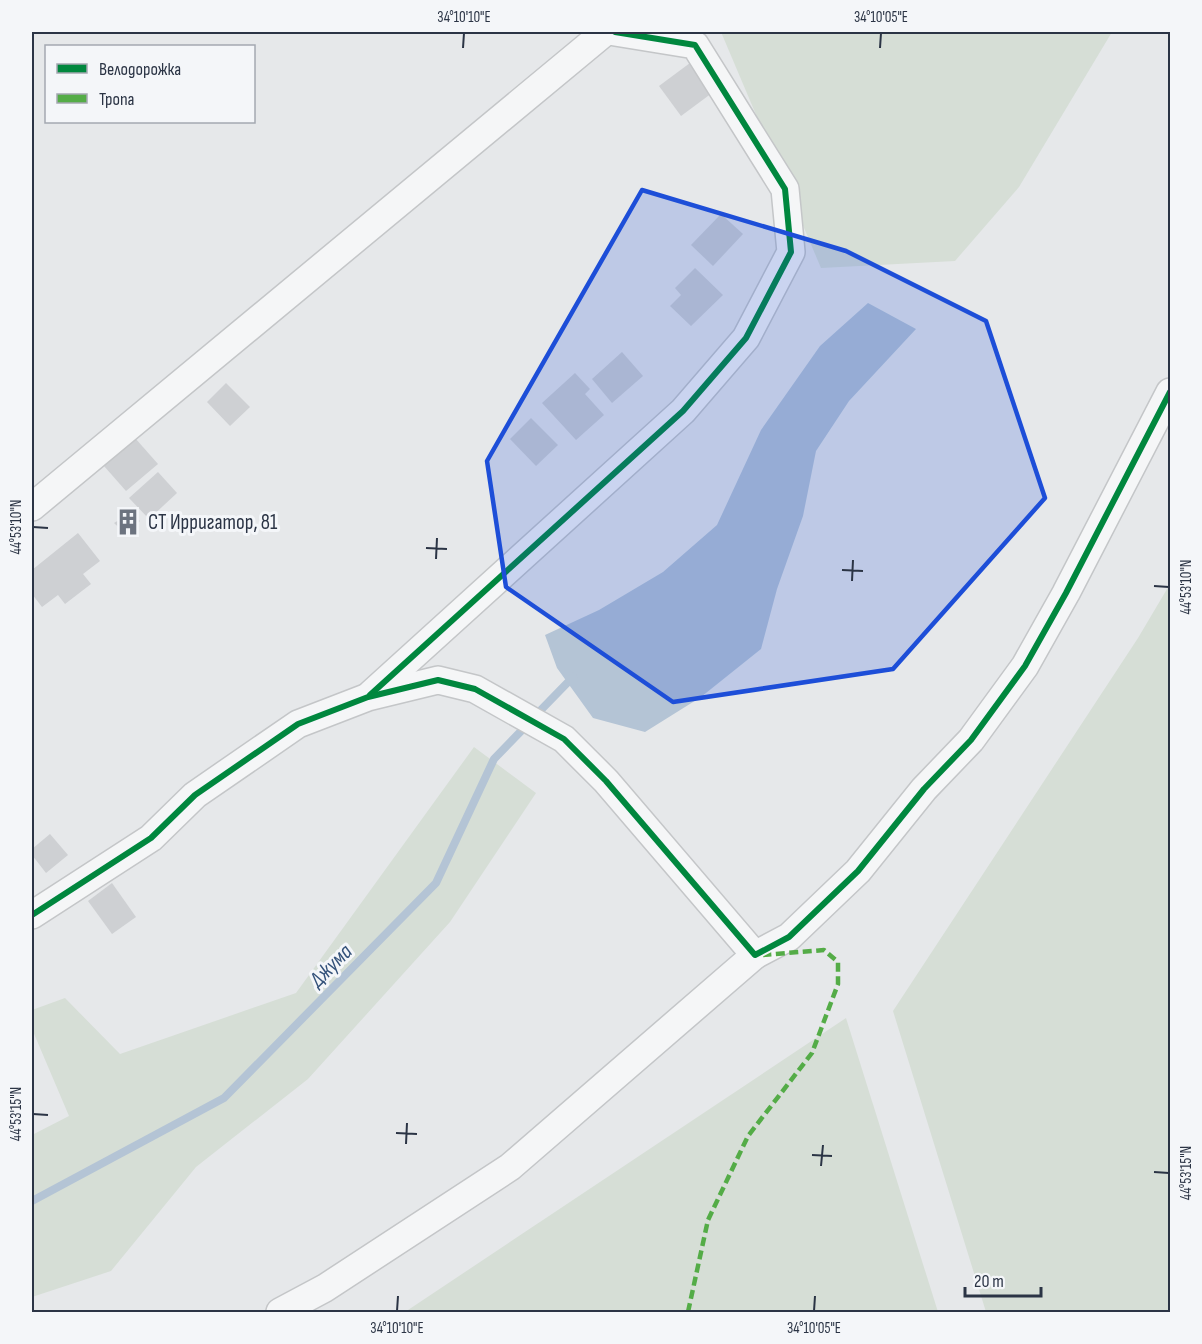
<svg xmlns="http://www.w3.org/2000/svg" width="1202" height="1344" font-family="'Sofia Sans Condensed',sans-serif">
  <rect width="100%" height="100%" fill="#e6e8ea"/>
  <g fill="#d6ded6">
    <path d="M721,32H1112L1019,187L955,261L821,268Z"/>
    <path d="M1170,584V1312H986L893,1011L1138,638Z"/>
    <path d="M474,747L536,793L450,922L308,1079L196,1167L111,1271L32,1297V1135L69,1116L32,1029V1010L65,998L120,1054L296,993Z"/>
    <path d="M846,1018L938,1312H405Z"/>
  </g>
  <path fill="#b4c4d5" d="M868,303L916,329L849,401L816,451L803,516L777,589L761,649L701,697L645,732L593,718L557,668L545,635L599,610L663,572L717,525L761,430L820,346Z"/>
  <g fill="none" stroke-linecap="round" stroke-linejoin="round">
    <g stroke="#b4c4d5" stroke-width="8">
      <path d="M535,716L573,677"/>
      <path d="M32,1201L224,1098L436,883L494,759L527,725"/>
    </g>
  </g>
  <g fill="#ced0d3">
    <path d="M690,63L712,93L681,116L659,86Z"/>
    <path d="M721,214L743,234L713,266L691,245Z"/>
    <path d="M695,268L723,295L691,326L670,306L681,295L675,288Z"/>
    <path d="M622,352L643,376L612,403L592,379Z"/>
    <path d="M575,373L590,389L585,394L604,415L576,440L542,403Z"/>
    <path d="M226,383L250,407L230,426L207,402Z"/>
    <path d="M531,418L558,445L536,466L510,439Z"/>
    <path d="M135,438L158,464L126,491L104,466Z"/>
    <path d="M158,472L177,493L149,519L129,498Z"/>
    <path d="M131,513L140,521L126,534L114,523Z"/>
    <path d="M78,533L100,561L83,574L91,584L65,604L58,595L42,607L32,594V570Z"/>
    <path d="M50,834L68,855L46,873L32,855V849Z"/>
    <path d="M112,883L136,917L112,934L88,901Z"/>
  </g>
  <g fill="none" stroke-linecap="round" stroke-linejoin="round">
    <g stroke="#c4c6c8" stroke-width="30">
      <g id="street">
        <path d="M32,507L605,32"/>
        <path d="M371,694L683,411L746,338L791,252L785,189L695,45L615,32"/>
        <path d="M32,915L151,838L195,795L298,724L368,697L438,680L475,689L564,739L606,781L755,955L789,937L858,871L924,789L971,740L1025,666L1066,593L1170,392"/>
        <path d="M280,1312L325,1288L510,1167L755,955"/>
      </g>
    </g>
    <use href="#street" stroke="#f5f6f7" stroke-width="27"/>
    <path stroke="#54ac47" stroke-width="4.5" stroke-dasharray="9 4.5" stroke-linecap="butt" d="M688,1312L708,1220L748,1136L812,1053L838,984V962L824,950L763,955"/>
    <g stroke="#f4f6f9" stroke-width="10">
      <g id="cycleway">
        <path d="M370,695L683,411L746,338L791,252L785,189L695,45L615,32"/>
        <path d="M32,915L151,838L195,795L298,724L368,697L438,680L475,689L564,739L606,781L755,955L789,937L858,871L924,789L971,740L1025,666L1066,593L1170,392"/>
      </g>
    </g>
    <use href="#cycleway" stroke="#00873e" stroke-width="6"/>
  </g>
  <path fill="#1d4ed8" fill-opacity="0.2" stroke="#1d4ed8" stroke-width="4.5" stroke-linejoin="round" d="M642,190L846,251L986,321L1045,498L893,669L673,702L506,587L487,461Z"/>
  <path fill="none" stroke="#2b3445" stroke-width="2" d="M463,48L464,33M880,48L881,33M33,527L48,528M426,548L447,549M436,559L437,538M842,570L863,571M852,581L853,560M1154,586L1169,587M33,1114L48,1115M396,1133L417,1134M406,1144L407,1123M812,1155L832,1156M821,1166L823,1145M1154,1172L1169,1173M397,1311L398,1296M814,1311L815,1296"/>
  <defs>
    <g id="building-bare" transform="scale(2.07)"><path d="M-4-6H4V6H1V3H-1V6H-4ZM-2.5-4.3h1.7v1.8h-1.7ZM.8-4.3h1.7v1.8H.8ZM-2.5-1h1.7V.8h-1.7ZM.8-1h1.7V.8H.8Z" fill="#6c737f" stroke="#f4f6f9" stroke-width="2.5" paint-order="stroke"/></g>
  </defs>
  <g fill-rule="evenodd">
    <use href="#building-bare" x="128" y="522"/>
  </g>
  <g text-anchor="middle" stroke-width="6" stroke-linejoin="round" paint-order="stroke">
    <g font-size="21" fill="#2b3445" stroke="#f4f6f9" text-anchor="start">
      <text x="148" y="529">СТ Ирригатор, 81</text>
    </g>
    <g font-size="22" font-style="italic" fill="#34527a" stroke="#f4f6f9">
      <text transform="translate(330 965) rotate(-45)" y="8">Джума</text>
    </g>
  </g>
  <rect width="1202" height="1344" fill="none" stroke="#f4f6f9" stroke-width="66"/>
  <rect x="45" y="45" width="210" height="78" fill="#f4f6f9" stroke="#a4a8b1" stroke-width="1.5"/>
  <rect x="57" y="64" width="30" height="9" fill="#00873e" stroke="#a4a8b1" stroke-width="1.5"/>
  <text x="99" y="75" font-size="18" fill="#2b3445">Велодорожка</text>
  <rect x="57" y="94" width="30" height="9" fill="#54ac47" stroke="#a4a8b1" stroke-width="1.5"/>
  <text x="99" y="105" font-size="18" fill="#2b3445">Тропа</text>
  <path d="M965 1287v9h76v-9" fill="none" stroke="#2b3445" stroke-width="3"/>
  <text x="974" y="1287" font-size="18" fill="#2b3445" stroke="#f4f6f9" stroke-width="4.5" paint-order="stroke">20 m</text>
  <rect x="33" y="33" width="1136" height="1278" fill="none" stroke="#2b3445" stroke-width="2"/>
  <g font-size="15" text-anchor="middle" fill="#2b3445">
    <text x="464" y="22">34°10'10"E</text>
    <text x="881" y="22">34°10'05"E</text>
    <text transform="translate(16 527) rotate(-90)" y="5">44°53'10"N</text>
    <text transform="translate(1186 587) rotate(-90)" y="5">44°53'10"N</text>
    <text transform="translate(16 1114) rotate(-90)" y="5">44°53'15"N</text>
    <text transform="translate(1186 1173) rotate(-90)" y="5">44°53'15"N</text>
    <text x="397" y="1333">34°10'10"E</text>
    <text x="814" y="1333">34°10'05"E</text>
  </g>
</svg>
